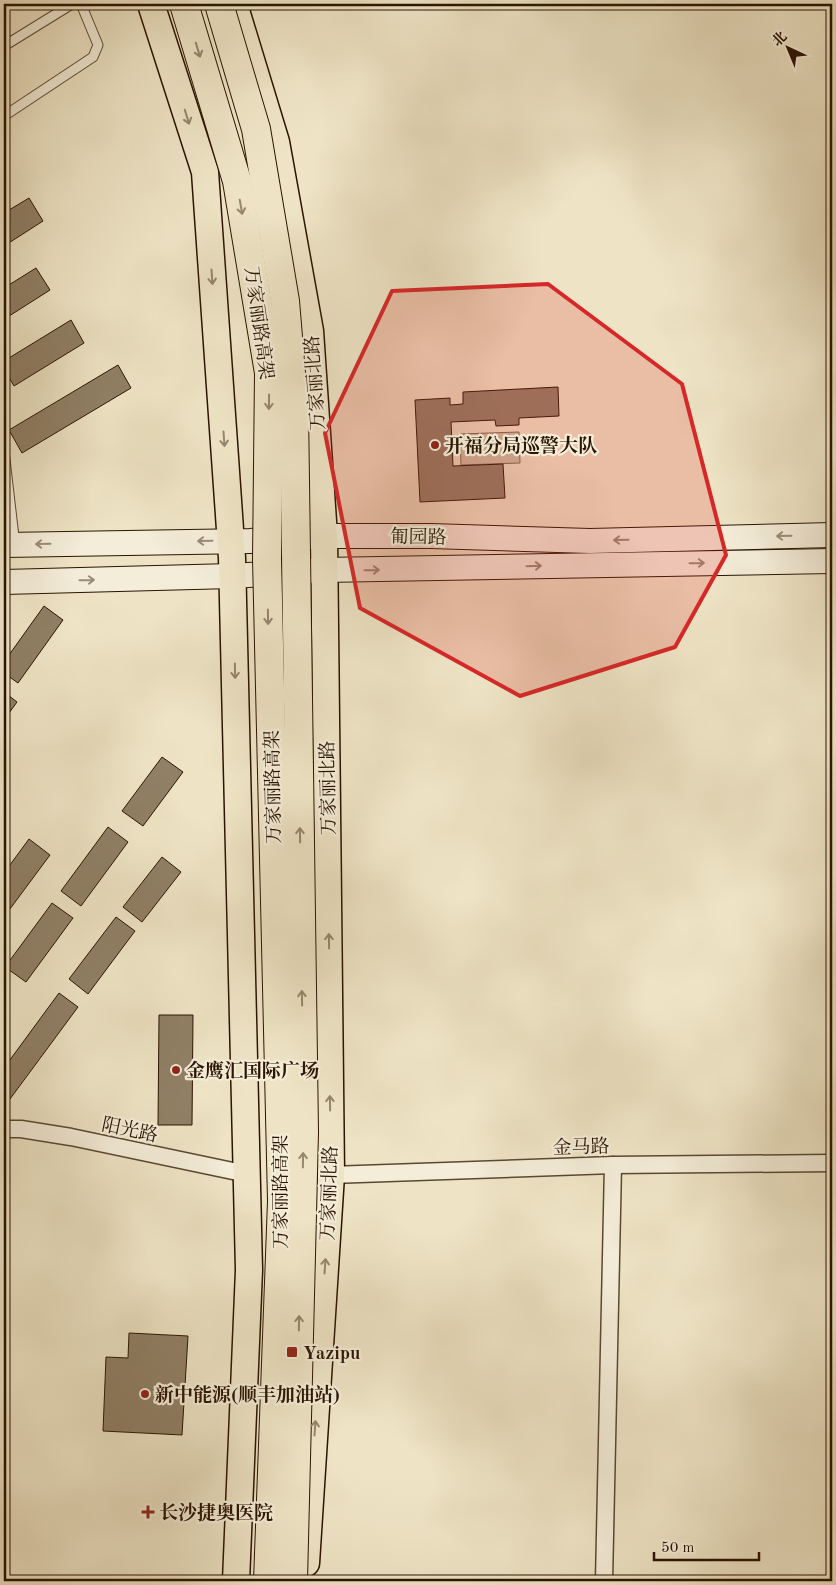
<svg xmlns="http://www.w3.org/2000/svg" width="836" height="1585" font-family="'Old Standard TT','Noto Serif SC',serif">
  <rect width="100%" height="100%" fill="#eee4c5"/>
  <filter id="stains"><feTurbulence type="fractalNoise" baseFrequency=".004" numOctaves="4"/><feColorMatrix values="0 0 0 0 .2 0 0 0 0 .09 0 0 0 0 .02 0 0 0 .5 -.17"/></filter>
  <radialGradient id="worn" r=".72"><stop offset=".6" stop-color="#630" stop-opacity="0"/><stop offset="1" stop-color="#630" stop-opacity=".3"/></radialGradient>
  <path fill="#cdc1a4" stroke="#7c6a52" d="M519,432L520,463L461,465L460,434Z"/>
  <g fill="#908066" stroke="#2a1400">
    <path d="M29,198L43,221L4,246V213Z"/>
    <path d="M36,268L50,290L6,318L4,314V288Z"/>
    <path d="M71,320L84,343L14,386L4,369V361Z"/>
    <path d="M118,365L131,388L22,453L9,430Z"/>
    <path d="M558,387L559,416L519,418V425L496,426L495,420L451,422L453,466L503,464L505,498L420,502L415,400L450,398V405L463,404V392Z"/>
    <path d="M44,606L63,620L18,683L4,673V662Z"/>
    <path d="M4,692L17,702L4,720Z"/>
    <path d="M162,757L183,772L143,826L122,811Z"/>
    <path d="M108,827L128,842L81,906L61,891Z"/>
    <path d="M29,839L50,855L4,917V873Z"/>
    <path d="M162,857L181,872L142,922L123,907Z"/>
    <path d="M52,903L73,918L26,982L5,967Z"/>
    <path d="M116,917L135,931L88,994L69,979Z"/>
    <path d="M59,993L78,1007L10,1099L4,1095V1068Z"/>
    <path d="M159,1015H193L192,1125H158Z"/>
    <path d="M129,1333L188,1336L182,1435L103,1431L106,1357L128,1358Z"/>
  </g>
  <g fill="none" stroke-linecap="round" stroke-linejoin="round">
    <g stroke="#5b4831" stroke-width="11">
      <g id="service">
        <path d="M4,46L72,4"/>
        <path d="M4,116L93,57L98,45L81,4"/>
        <path d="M4,451L15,545"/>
      </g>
    </g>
    <g stroke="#5b4831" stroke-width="19">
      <g id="minor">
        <path d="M4,1129H21L71,1137L247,1174"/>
        <path d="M331,1175L613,1165L832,1163"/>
        <path d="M604,1581L613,1165"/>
      </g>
    </g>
    <g stroke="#2a1400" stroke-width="26">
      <g id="secondary">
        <path d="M4,545L250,541L324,536H431L590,541L832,535"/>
        <path d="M4,582L232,576L323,570L832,561"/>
      </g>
    </g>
    <g stroke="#2a1400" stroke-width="29">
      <g id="primary">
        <path d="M151,4L205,172L232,558L249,1270L236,1581"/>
        <path d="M234,4L276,142L310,331L324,536L331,1175L306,1563"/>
      </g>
    </g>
    <use href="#service" stroke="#f4edd9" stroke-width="9"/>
    <use href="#minor" stroke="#f4edd9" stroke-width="16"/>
    <use href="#secondary" stroke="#f4edd9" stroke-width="24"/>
    <use href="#primary" stroke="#eee4c5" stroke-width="26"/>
    <g stroke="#2a1400" stroke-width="30" stroke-linecap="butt">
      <g id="trunk-bridge">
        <path d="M184,4L237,181L269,373L267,559L282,1201L268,1581"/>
        <path d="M219,4L256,129L285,301L294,409L304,1132L293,1581"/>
      </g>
    </g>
    <use href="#trunk-bridge" stroke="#eee4c5" stroke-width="28"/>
  </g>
  <defs><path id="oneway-shaft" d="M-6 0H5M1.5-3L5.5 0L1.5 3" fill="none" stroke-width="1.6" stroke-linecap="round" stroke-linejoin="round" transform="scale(1.25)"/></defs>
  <g stroke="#96866c">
    <use href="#oneway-shaft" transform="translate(198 50) rotate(73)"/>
    <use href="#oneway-shaft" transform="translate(187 117) rotate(73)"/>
    <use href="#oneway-shaft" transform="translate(241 207) rotate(80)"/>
    <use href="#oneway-shaft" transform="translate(212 277) rotate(86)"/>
    <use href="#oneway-shaft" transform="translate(269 402) rotate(91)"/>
    <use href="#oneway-shaft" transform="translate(224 439) rotate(86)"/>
    <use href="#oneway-shaft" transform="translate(268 617) rotate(89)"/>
    <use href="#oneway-shaft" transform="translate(235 671) rotate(89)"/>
    <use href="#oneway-shaft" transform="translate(300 835) rotate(-91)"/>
    <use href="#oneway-shaft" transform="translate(329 941) rotate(-91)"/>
    <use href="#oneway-shaft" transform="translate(302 998) rotate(-91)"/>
    <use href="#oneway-shaft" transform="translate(330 1103) rotate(-91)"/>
    <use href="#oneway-shaft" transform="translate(303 1160) rotate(-89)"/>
    <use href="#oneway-shaft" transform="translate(325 1266) rotate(-86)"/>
    <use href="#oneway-shaft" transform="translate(299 1323) rotate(-89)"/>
    <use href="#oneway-shaft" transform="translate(315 1428) rotate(-86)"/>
  </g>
  <g stroke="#998b77">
    <use href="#oneway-shaft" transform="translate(784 536) rotate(179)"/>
    <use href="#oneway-shaft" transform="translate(621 540) rotate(179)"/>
    <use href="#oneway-shaft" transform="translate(205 541) rotate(179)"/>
    <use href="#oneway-shaft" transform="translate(43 544) rotate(179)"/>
    <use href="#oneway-shaft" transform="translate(697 563) rotate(-1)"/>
    <use href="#oneway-shaft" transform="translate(534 566) rotate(-2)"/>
    <use href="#oneway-shaft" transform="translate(372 570) rotate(-1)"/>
    <use href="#oneway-shaft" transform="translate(87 580) rotate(-1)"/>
  </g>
  <path fill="#d62828" fill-opacity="0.2" stroke="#d62828" stroke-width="4" stroke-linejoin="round" d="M548,284L682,384L726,555L675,647L520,696L360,608L325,433L392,291Z"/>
  <g fill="#8f2418" stroke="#f4edd9" stroke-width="2">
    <circle cx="435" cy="445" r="5"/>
    <circle cx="176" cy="1070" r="5"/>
    <rect x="286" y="1346" width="12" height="12" rx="2.5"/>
    <circle cx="145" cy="1394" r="5"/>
    <path d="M145.5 1504.5h5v5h5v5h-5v5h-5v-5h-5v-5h5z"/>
  </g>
  <g text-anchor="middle" stroke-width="4.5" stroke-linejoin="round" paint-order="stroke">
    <g font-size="19" fill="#2a1400" stroke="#f4edd9">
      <text transform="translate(260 323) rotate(82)" y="7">万家丽路高架</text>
      <text transform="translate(314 383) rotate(-94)" y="7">万家丽北路</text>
      <text transform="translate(418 536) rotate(1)" y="7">匍园路</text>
      <text transform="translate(272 787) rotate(-91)" y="7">万家丽路高架</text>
      <text transform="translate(327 788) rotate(-91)" y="7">万家丽北路</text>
      <text transform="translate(130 1129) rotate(12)" y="7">阳光路</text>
      <text transform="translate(581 1146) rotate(-2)" y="7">金马路</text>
      <text transform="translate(280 1192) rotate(-90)" y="7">万家丽路高架</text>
      <text transform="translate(328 1193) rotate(-88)" y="7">万家丽北路</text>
    </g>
    <g font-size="19" font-weight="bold" fill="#2a1400" stroke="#f4edd9" text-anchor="start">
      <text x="445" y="452">开福分局巡警大队</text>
      <text x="186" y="1077">金鹰汇国际广场</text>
      <text x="303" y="1359">Yazipu</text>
      <text x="155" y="1401">新中能源(顺丰加油站)</text>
      <text x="159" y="1519">长沙捷奥医院</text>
    </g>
  </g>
  <rect width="836" height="1585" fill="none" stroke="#eee4c5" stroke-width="20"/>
  <rect x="5" y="5" width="826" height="1575" fill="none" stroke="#2a1400" stroke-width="2.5"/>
  <rect x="10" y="10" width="816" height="1565" fill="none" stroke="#2a1400"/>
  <g transform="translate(788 48) rotate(316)" stroke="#f4edd9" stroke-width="4" paint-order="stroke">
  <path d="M0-4L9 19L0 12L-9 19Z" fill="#2a1400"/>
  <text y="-8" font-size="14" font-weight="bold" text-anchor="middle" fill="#2a1400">北</text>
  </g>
  <path d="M654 1552v8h105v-8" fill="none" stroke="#2a1400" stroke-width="2.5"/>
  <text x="661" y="1552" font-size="15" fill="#2a1400" stroke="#f4edd9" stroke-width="4" paint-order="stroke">50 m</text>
  <rect width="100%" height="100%" filter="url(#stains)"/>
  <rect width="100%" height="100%" fill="url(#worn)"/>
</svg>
